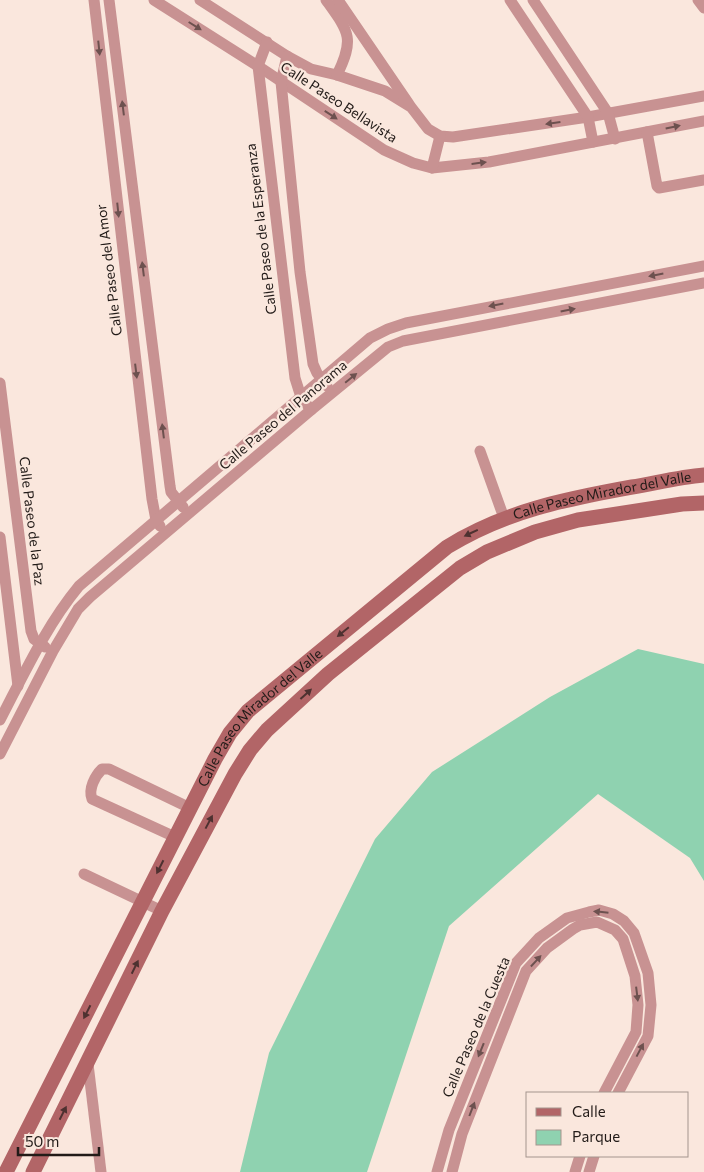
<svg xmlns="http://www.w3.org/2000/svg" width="704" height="1172" font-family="Commissioner,sans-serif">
  <rect width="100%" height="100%" fill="#fae7dd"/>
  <path fill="#8fd2b0" d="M638,649L704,664V881L690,858L598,794L449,926L367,1172H240L269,1053L375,839L432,772L550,697Z"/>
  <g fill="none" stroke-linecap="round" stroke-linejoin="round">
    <g stroke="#c89292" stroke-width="11">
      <path d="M94,0L152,499L156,520L160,526"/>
      <path d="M109,0L170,486L171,492L183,507"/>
      <path d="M154,0L258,66L384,150L413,163L432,168L489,162L704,121"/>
      <path d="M200,0L287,56L311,69L337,75L385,91L411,107L428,129L440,136L453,137L588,117L704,96"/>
      <path d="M326,0C349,32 355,38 337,75"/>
      <path d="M338,0L409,104"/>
      <path d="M510,0L588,117L593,142"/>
      <path d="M533,0L608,113L615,139"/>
      <path d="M698,0L704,8"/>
      <path d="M267,42L258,66L295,378L301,397L311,410"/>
      <path d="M287,56L281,82L300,272L313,364L317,373L327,386"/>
      <path d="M647,132L657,186L659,188L704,180"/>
      <path d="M432,168L440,136"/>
      <path d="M0,383L31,631L34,639L45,647"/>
      <path d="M480,451L504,518"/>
      <path d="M0,537L18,686"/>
      <path d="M0,720C24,674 46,626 79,586L370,338L388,329L406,323L704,266"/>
      <path d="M0,754L53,651L78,609L90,597L311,410L388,347L403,341L704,283"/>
      <path d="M175,837L92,799C88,789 95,776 102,769H109L190,808"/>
      <path d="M84,874L162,911"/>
      <path d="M88,1064L101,1172"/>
      <path d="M437,1172L449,1130L516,963L539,938L567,918L589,912L599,910L613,914L624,921L634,933L648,973L651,1005L648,1036L618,1093"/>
      <path d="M452,1172L462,1134L526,971L547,948L573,929L580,925L597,922L615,930L623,939L635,976L638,1005L636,1032L604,1093"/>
      <path d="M575,1172L580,1156"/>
      <path d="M589,1172L594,1156"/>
    </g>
    <g stroke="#b26567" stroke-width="15">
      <path id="s1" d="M6,1172L215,759L230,733L248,711L447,547C505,511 566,499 632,487C656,483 680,477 704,475"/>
      <path d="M33,1172L162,911L235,774L250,750L267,730L328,674L460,568L487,552L535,532L578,520L682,504L704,503"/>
    </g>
  </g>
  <defs><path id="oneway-solid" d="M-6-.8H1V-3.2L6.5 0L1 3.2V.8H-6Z" transform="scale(1.25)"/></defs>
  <g fill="#6d514f">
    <use href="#oneway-solid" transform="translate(195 26) rotate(32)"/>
    <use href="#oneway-solid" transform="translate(99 48) rotate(84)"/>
    <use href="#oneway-solid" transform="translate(123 108) rotate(-97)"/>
    <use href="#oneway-solid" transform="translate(331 115) rotate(33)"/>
    <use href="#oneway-solid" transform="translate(553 123) rotate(172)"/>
    <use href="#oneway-solid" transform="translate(673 127) rotate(-12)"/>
    <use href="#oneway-solid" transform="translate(479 163) rotate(-7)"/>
    <use href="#oneway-solid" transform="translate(118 210) rotate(84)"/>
    <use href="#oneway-solid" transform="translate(143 269) rotate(-97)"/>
    <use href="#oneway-solid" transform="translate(656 275) rotate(169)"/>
    <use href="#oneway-solid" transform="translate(496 305) rotate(169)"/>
    <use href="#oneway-solid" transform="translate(568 310) rotate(-11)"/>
    <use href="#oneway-solid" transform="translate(136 371) rotate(83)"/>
    <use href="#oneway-solid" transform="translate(351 378) rotate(-39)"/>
    <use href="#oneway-solid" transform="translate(163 431) rotate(-97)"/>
    <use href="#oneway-solid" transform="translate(601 912) rotate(-174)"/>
    <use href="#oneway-solid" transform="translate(536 961) rotate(-47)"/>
    <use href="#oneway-solid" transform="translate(637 994) rotate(83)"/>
    <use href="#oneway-solid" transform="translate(481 1050) rotate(112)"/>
    <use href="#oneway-solid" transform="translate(640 1050) rotate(-62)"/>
    <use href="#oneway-solid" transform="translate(472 1109) rotate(-69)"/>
  </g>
  <g fill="#4d3130">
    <use href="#oneway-solid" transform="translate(471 533) rotate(155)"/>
    <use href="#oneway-solid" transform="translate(343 632) rotate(141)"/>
    <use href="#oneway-solid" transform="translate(306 694) rotate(-42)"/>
    <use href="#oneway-solid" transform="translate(209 822) rotate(-62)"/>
    <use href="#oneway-solid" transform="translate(160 867) rotate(117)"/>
    <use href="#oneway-solid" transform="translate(135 967) rotate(-64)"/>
    <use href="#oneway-solid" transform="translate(87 1012) rotate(117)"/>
    <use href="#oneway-solid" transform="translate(63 1113) rotate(-63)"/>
  </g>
  <g text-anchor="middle" stroke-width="4.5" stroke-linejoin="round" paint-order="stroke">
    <g font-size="14" fill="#221b18" stroke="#fae7dd">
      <text transform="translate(339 102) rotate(33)" y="5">Calle Paseo Bellavista</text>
      <text transform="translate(261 229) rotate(-97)" y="5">Calle Paseo de la Esperanza</text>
      <text transform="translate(109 270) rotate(-97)" y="5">Calle Paseo del Amor</text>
      <text transform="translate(283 415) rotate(-40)" y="5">Calle Paseo del Panorama</text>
      <text dy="5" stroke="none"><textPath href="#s1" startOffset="944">Calle Paseo Mirador del Valle</textPath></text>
      <text transform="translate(32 521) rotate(83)" y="5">Calle Paseo de la Paz</text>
      <text dy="5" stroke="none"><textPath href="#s1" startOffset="524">Calle Paseo Mirador del Valle</textPath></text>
      <text transform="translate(476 1027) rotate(-67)" y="5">Calle Paseo de la Cuesta</text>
    </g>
  </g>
  <rect x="526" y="1092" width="162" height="65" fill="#fae7dd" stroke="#a4958e"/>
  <rect x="536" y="1108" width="25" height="8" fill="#b26567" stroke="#a4958e"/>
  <text x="572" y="1117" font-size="15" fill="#221b18">Calle</text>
  <rect x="536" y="1130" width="25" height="15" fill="#8fd2b0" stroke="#a4958e"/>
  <text x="572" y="1142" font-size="15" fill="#221b18">Parque</text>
  <path d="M18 1147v8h81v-8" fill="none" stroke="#221b18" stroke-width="2.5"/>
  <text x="25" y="1147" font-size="15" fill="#221b18" stroke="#fae7dd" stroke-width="4" paint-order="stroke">50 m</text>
</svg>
